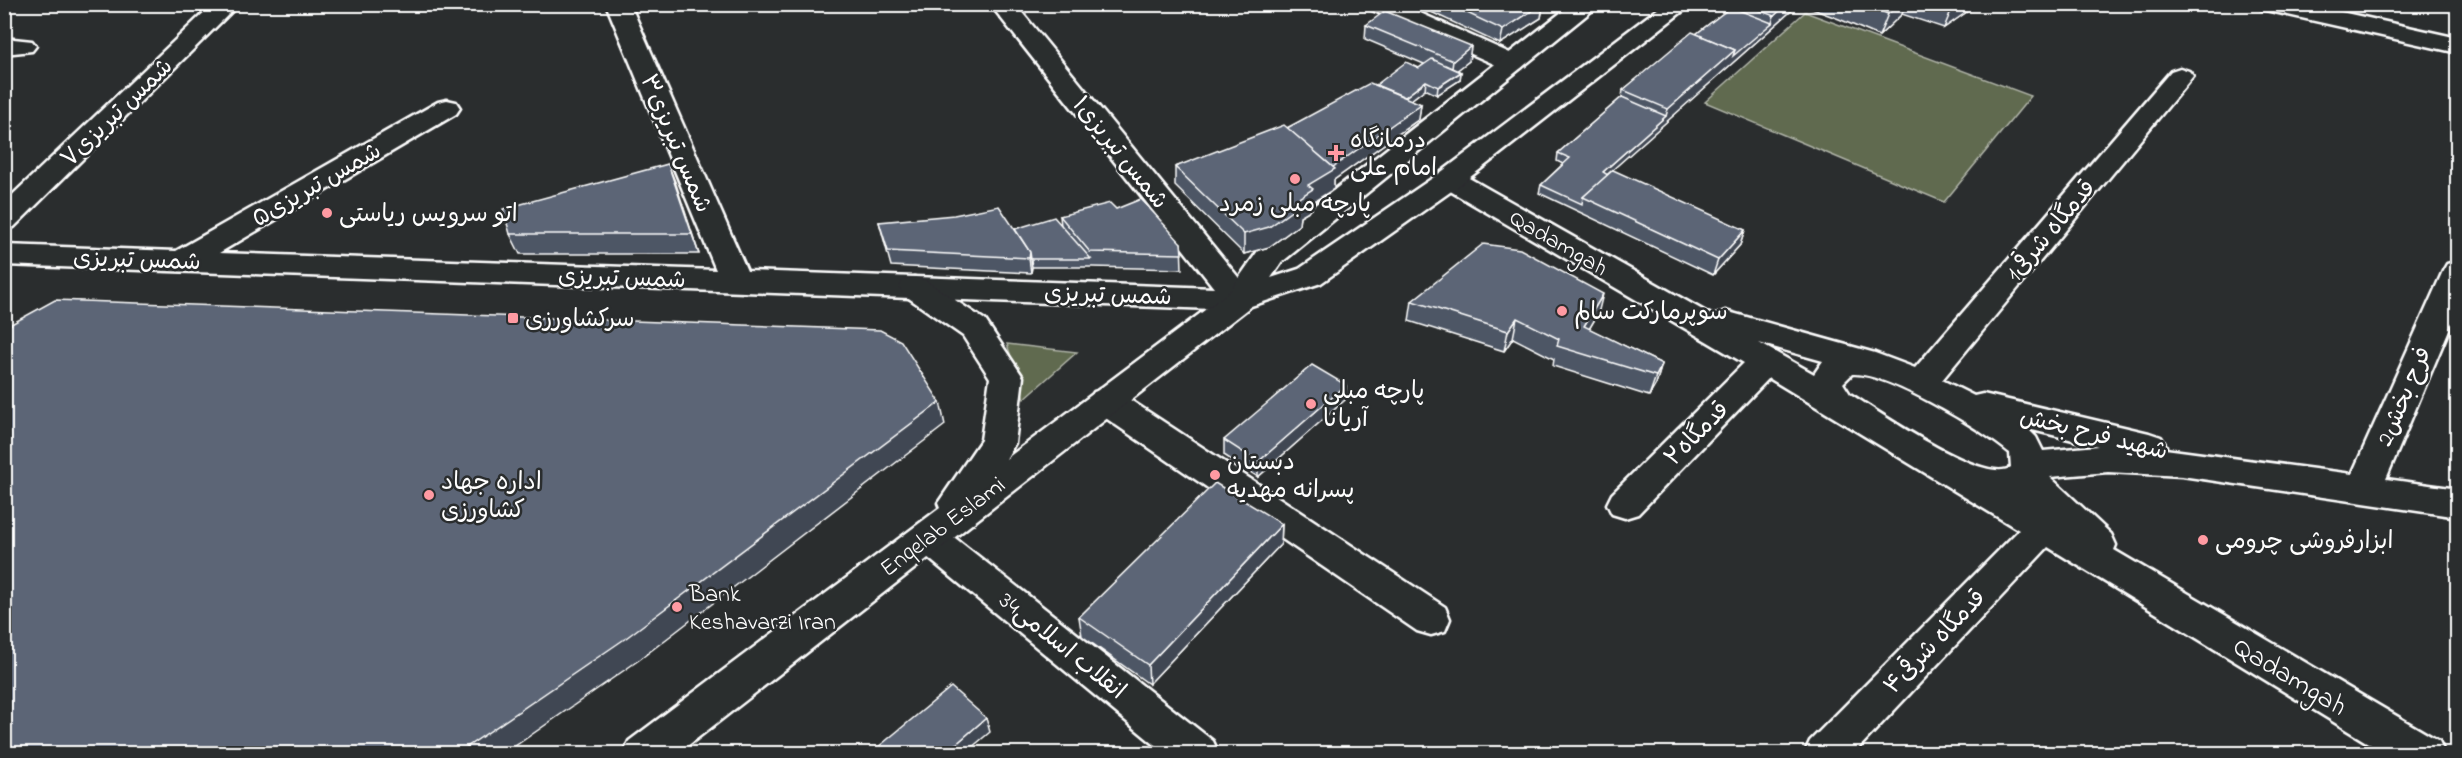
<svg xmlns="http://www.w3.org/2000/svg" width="2462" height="758" font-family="'Indie Flower','Playpen Sans Arabic',sans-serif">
  <rect width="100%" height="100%" fill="#2a2d2e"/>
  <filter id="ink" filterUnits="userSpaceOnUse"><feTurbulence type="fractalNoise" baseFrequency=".0167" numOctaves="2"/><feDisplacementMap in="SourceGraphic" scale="12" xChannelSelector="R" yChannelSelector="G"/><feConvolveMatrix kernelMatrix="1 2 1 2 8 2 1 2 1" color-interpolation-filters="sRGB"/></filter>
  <g filter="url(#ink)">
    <g fill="#606a50" stroke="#b0b4a8" stroke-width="1.5">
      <path d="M1805,12L2031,96L1944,202L1705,102Z"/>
      <path d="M1007,344L1077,352L1024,399Z"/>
    </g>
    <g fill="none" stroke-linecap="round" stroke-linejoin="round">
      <g stroke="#fff" stroke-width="5">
        <g id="minor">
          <path d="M213,4H239L14,227L4,229V203Z"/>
          <path d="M606,4H630L747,271L1214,288L990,4H1015L1256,299L1251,306L1240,310L4,265V245L176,251L438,102L447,100L456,102L460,108L456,114L219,253L716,270Z"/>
          <path d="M1367,4H1400L1521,58L1525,63L1521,68L1512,71L1503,68L1370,9Z"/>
          <path d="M2258,4H2305L2458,38V53L2270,11L2261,9Z"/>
          <path d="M4,38L32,41L36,46L32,51L4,54Z"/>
          <path d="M2180,68L2189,71L2193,76L2189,81L1942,380L1974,396L1983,394L2149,433L2161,437L2166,446L2165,449L2352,474L2443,271L2447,264L2458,261V308L2386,479L2458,489V517L2182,476L2108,472L2050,477L2111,534L2116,545L2114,550L2439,741L2445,754H2386L2048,547L1853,754H1804L1810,741L2019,530L1769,378L1638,514L1625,518L1612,514L1607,504L1612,494L1744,363L1440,185L1436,179L1440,173L1450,170L1460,173L1713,316L1725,311L1875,353L1915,368L2171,71ZM1759,343L1823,361L1814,374ZM1852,374C1885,371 1984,430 2010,453L2011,467C1986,487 1876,410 1850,394L1843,383ZM2028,429L2098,446L2043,451L2036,437Z"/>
          <path d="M1106,389L1118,392L1445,607L1450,619L1445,631L1431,635L1417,631L1094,410L1089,401L1094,392Z"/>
          <path d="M928,522L941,527L1213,741L1219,754H1166L915,547L910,537L915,527Z"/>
        </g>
      </g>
      <g stroke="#fff" stroke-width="5">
        <path id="major" d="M1572,4H1600L1282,262L1271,278L1299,269L1440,173L1664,4H1692L1460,185L1321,283L1251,306L677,754H623L629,741L940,508L938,503L981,440L990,378L963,336L903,294L899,287L903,280L914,277L925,280L985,320L1023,377L1015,443L1006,459L1229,292L1260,248Z"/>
      </g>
      <use href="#minor" fill="#2a2d2e" fill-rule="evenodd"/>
      <use href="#major" fill="#2a2d2e" fill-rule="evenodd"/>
    </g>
    <g fill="#4e5765" stroke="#fff" stroke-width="1.5">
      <path d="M1418,4H1552L1546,9L1543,8L1541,18L1500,44L1418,6Z"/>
      <path d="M1731,4H1799L1607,174L1745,230L1740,245L1713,275L1539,193L1541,185L1563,164L1557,161L1558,153L1622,97L1623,90L1731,7Z"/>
      <path d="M1799,4H1978L1944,28L1902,14L1879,36L1839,19Z"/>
      <path d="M2046,4H2064L2061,9Z"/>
      <path d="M1366,25L1471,46L1469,61L1457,70L1461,72L1460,80L1437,95L1425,89L1411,100L1421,104L1419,119L1334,180V189L1313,202L1312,209L1300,216L1299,225L1269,247L1244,254L1175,186V167L1287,128L1376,85L1419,68L1424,64L1365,39Z"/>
      <path d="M668,164L699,254H520L510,234Z"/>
      <path d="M1116,209L1181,243L1182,269L1092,267H1032L1031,273L891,266L879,222L1015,229L1061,226L1060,216Z"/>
      <path d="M1412,301L1598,314L1589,329L1662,364L1656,384L1649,396L1553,366L1554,359L1513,338L1504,351L1409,321Z"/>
      <path d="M1346,385L1345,400L1258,477L1224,455V440Z"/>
      <path d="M1282,524L1281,544L1149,684L1082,636L1079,617Z"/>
    </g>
    <g fill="#404753" stroke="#fff" stroke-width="1.5">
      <path d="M1542,4H1543L1541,18L1500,44L1503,30Z"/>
      <path d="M1547,4H1552L1546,9Z"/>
      <path d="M1787,4H1799L1601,180L1603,172L1666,116L1668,109L1735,50L1772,23L1774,16Z"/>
      <path d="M1898,4H1906L1902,14L1879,36L1888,14Z"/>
      <path d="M1956,4H1978L1944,28L1953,6Z"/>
      <path d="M1471,46L1469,61L1451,75L1453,61Z"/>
      <path d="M1461,72L1460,80L1437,95L1438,87Z"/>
      <path d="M1426,81L1425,89L1398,110L1399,102Z"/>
      <path d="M1421,104L1419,119L1334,180V189L1313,202L1312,209L1300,216L1299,225L1269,247L1244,254V234L1329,169Z"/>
      <path d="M668,164L676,184L699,254L692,234Z"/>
      <path d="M1745,230L1740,245L1713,275L1718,260Z"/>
      <path d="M1030,252L1032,267L1031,273L1029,258Z"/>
      <path d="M1603,294L1598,314L1579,346L1584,326Z"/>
      <path d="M1517,318L1513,338L1504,351L1508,331Z"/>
      <path d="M1662,364L1656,384L1649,396L1656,376Z"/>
      <path d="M1346,385L1345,400L1258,477V462Z"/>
      <path d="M940,402L945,425L639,660L505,753H458Z"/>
      <path d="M1282,524L1281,544L1149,684L1148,665Z"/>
      <path d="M986,718L990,732L965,753H946Z"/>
    </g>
    <g fill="#5b6576" stroke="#fff" stroke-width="1.5">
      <path d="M1448,4H1542L1503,30Z"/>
      <path d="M1743,4H1787L1774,16Z"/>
      <path d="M1865,4H1898L1888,14Z"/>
      <path d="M1731,7L1772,23L1733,56L1735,50L1696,34Z"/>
      <path d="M1385,11L1471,46L1453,61L1366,25Z"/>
      <path d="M1692,32L1735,50L1668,109L1623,90Z"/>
      <path d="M1432,59L1461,72L1438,87L1426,81L1405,97L1376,85L1406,62L1419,68Z"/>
      <path d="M1370,83L1421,104L1333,167L1287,128Z"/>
      <path d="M1622,97L1666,116L1603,172L1608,175L1583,197L1582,204L1541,185L1570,158L1558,153Z"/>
      <path d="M1284,125L1335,169L1308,185L1313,189L1294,201L1300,205L1269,227L1244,234L1175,167Z"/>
      <path d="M668,164L692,234H510L503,209Z"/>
      <path d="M1613,170L1745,230L1718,260L1583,197Z"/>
      <path d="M1141,199L1181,243L1182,254L1090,252L1060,216L1110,203L1116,209Z"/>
      <path d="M999,206L1030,252L1029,258L888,251L879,222L954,215Z"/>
      <path d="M1054,217L1091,259H1031L1030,252L1015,229Z"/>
      <path d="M1483,244L1520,249L1603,294L1584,326L1662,364L1656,376L1557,346L1559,339L1517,318L1508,331L1412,301Z"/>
      <path d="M55,300L880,330L901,341L940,402L626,638L458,753H4V328Z"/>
      <path d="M1312,365L1346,385L1258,462L1224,440Z"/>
      <path d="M1215,483L1282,524L1148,665L1079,617Z"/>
      <path d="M951,687L986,718L946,753H871Z"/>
    </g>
  </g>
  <g fill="#ff9aa2" stroke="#2a2d2e" stroke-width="2">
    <path d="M1333 144h6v6h6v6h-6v6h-6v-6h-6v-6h6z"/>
    <circle cx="1295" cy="179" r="6"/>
    <circle cx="327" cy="213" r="6"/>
    <circle cx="1562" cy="311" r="6"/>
    <rect x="507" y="312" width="12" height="12" rx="3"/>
    <circle cx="1311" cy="404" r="6"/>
    <circle cx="1215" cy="475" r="6"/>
    <circle cx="429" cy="495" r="6"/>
    <circle cx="2203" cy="540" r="6"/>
    <circle cx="677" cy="607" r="6"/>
  </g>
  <g text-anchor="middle" stroke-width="5" stroke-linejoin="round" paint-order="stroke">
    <g font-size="24" fill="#fff" stroke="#2a2d2e">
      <text transform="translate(116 112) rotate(-44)" y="8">شمس تبریزی۷</text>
      <text transform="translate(677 143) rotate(67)" y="8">شمس تبریزی۳</text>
      <text transform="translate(1121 152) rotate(51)" y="8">شمس تبریزی۱</text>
      <text transform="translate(316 184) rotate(-30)" y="8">۵شمس تبریزی</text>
      <text transform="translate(2050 230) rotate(-50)" y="8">1قدمگاه شرقی</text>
      <text transform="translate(1559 242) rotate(30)" y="8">Qadamgah</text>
      <text transform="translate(137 259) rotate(2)" y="8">شمس تبریزی</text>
      <text transform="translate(622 277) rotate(2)" y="8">شمس تبریزی</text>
      <text transform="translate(1108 294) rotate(2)" y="8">شمس تبریزی</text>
      <text transform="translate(2403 396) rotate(-67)" y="8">2فرح بخش</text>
      <text transform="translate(1696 433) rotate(-45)" y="8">قدمگاه۲</text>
      <text transform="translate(2094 433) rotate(14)" y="8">شهید فرح بخش</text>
      <text transform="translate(942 526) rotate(-37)" y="8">Enqelab Eslami</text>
      <text transform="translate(1934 641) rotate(-46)" y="8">قدمگاه شرقی۴</text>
      <text transform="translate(1063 645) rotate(39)" y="8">34انقلاب اسلامی</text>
    </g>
    <g font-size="24" fill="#fff" stroke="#2a2d2e" text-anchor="start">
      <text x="1350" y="147">درمانگاه<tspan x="1350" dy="28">امام علی</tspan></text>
      <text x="1295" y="211" text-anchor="middle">پارچه مبلی زمرد</text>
      <text x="339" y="221">اتو سرویس ریاستی</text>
      <text x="1574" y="319">سوپرمارکت سالم</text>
      <text x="525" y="326">سرکشاورزی</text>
      <text x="1323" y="398">پارچه مبلی<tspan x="1323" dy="28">آریانا</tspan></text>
      <text x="1227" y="469">دبستان<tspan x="1227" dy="28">پسرانه مهدیه</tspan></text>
      <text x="441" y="489">اداره جهاد<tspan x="441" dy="28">کشاورزی</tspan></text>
      <text x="2215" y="548">ابزارفروشی چرومی</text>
      <text x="689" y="601">Bank<tspan x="689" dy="28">Keshavarzi Iran</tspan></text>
    </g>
    <g font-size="28" fill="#fff" stroke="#2a2d2e">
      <text transform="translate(2291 675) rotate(31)" y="10">Qadamgah</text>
    </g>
  </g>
  <rect width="2462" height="758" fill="none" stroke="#2a2d2e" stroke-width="24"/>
  <rect x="12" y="12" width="2438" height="734" fill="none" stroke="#fff" stroke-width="2" filter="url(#ink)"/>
</svg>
